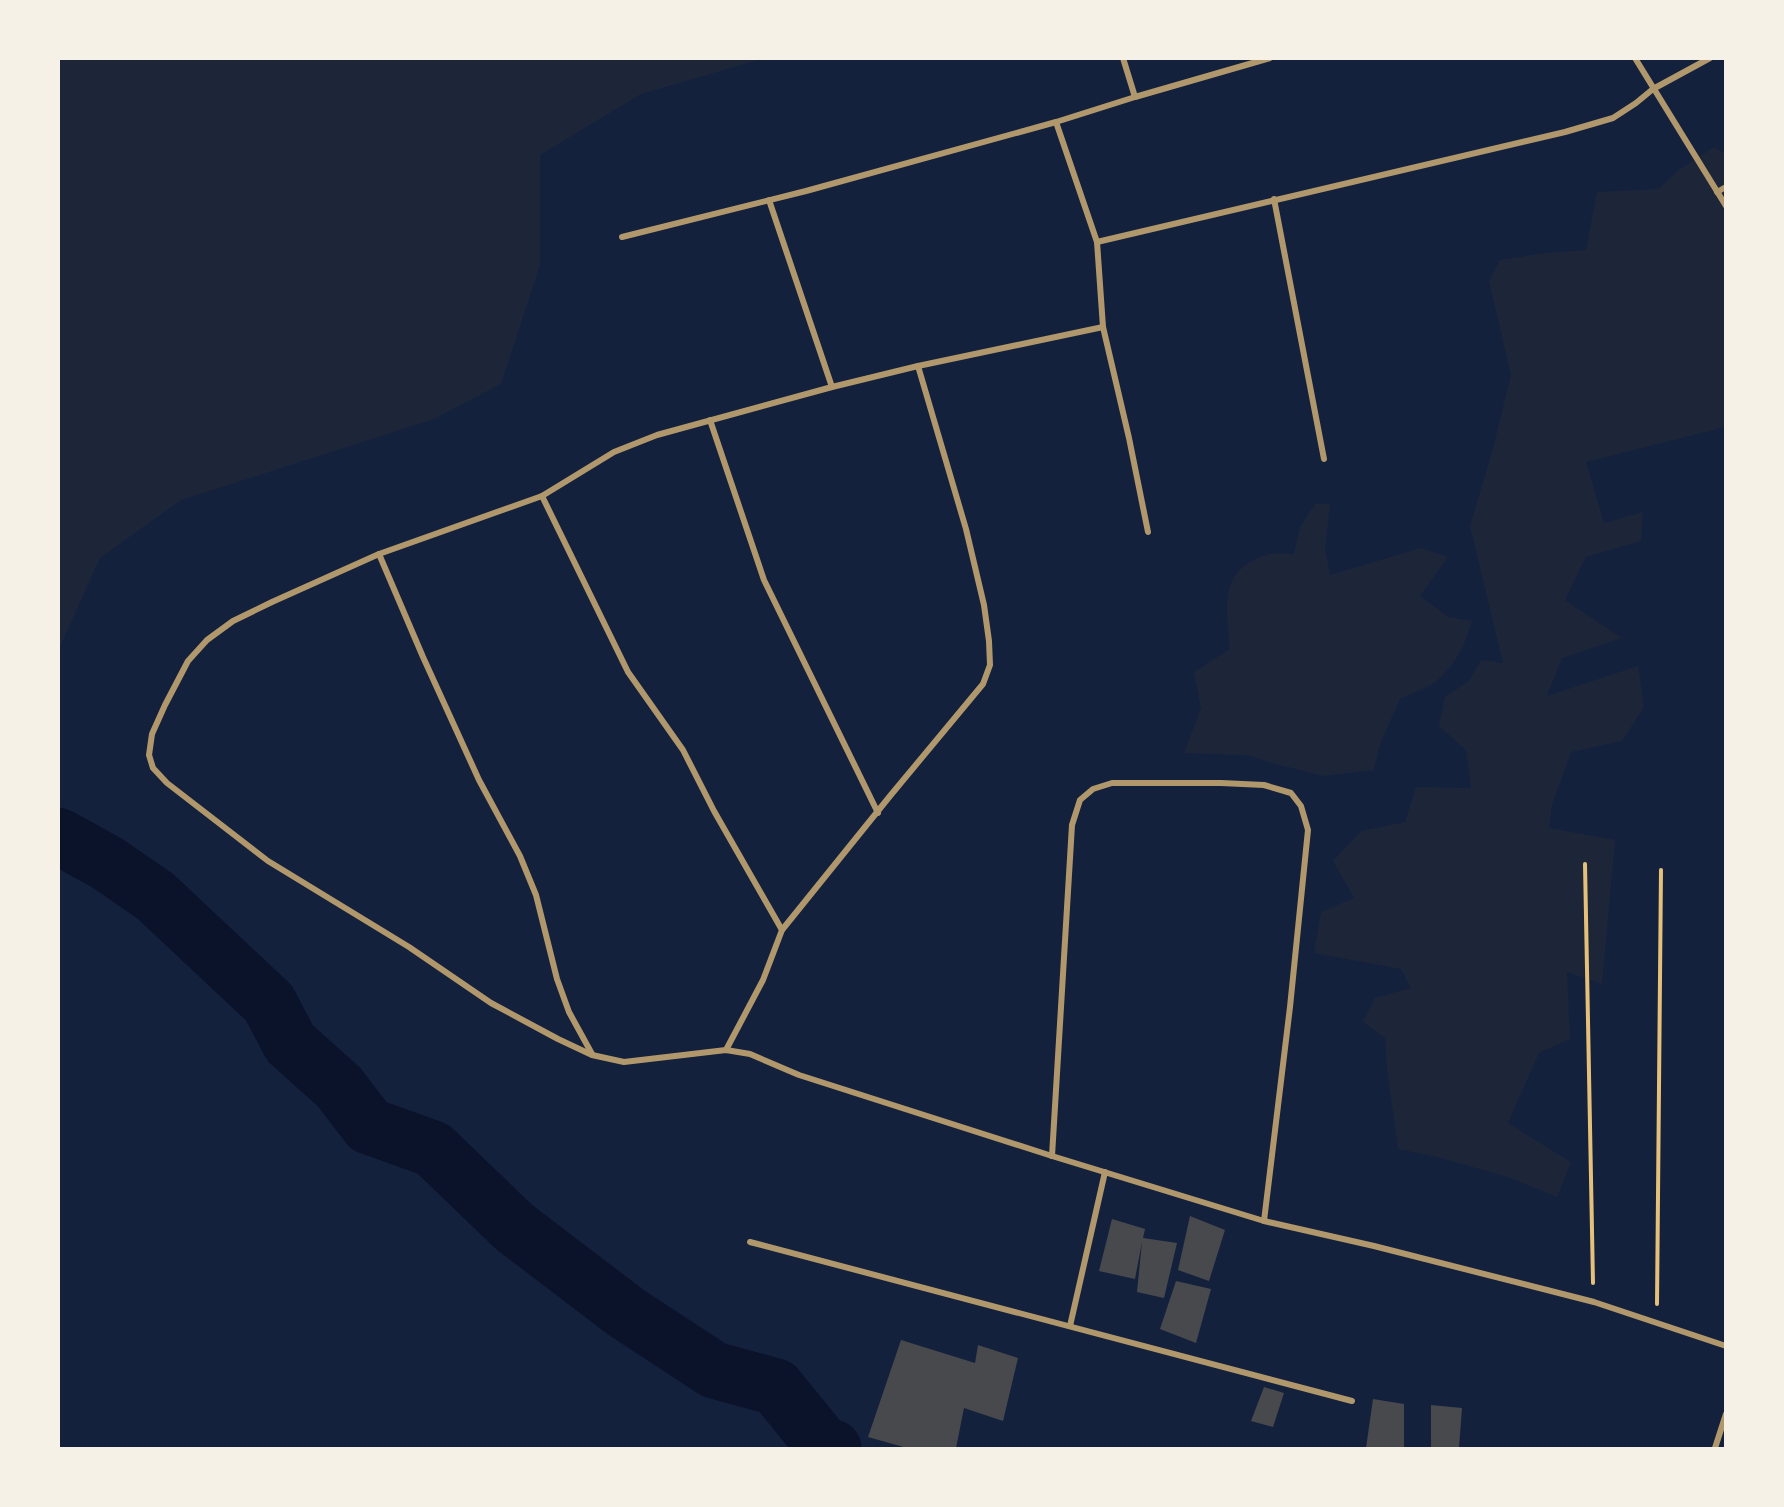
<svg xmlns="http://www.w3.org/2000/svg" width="1784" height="1507" font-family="'Times New Roman',serif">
  <rect width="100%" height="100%" fill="#14213d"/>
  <g fill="#1d2539">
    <path d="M59,58H762V59L641,94L540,155V265L501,384L434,419L181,500L100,558L59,649Z"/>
    <path d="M1714,147L1726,154L1725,427L1586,462L1604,523L1643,512L1641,541L1586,557L1565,600L1622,638L1562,658L1547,696L1638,666L1644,707L1622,741L1571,752L1552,805L1549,828L1615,840L1602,984L1567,972L1570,1039L1539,1053L1508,1123L1571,1162L1557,1197L1508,1177L1437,1157L1398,1149L1387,1068L1385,1038L1363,1022L1375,998L1411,988L1401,969L1314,953L1321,912L1354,898L1333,861L1361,831L1405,822L1416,787L1471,788L1466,750L1439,726L1445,697L1469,681L1481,660L1503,663L1470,526L1492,452L1511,375L1489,281L1500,260L1545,253L1586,250L1597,192L1659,189L1677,171Z"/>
    <path d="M1315,504H1330L1325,548L1330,575L1421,548L1448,557L1420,596L1448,617L1472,621C1465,645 1453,671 1431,685C1421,690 1410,694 1400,699L1379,747L1374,770L1324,776L1272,763L1247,755L1184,753L1201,708L1194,672L1230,649C1226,609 1218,569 1266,555C1274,552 1286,554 1294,554L1300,527Z"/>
  </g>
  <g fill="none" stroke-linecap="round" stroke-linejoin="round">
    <path stroke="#0b132b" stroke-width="57" d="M58,836L107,863L155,896L269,1003L290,1043L339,1087L369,1126L433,1149L514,1227L627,1313L714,1370L776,1387L824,1446L833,1448"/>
  </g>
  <g fill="#48494c">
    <path d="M1190,1216L1225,1230L1209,1281L1178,1270Z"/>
    <path d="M1112,1219L1145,1229L1143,1238L1177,1243L1164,1298L1137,1292L1142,1242L1135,1279L1099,1271Z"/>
    <path d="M1176,1281L1211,1289L1196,1343L1160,1329Z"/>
    <path d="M901,1340L975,1363L978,1345L1018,1358L1003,1421L964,1408L956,1448H907L868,1437Z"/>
    <path d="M1264,1387L1284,1393L1273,1427L1251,1421Z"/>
    <path d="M1373,1399L1404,1404V1448H1366Z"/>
    <path d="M1431,1405L1462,1408L1459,1448H1431Z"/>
  </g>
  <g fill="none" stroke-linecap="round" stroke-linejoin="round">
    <g stroke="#e5c07b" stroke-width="4">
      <path d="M1585,864L1593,1283"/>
      <path d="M1657,1304L1661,870"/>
    </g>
    <g stroke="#b1986c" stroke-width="6">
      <path d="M1123,58L1135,97"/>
      <path d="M1635,58L1726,206"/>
      <path d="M1056,122L1097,242L1103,327L1129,438L1148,532"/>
      <path d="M1717,192L1726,187"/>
      <path d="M1274,199L1324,459"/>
      <path d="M769,200L832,387"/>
      <path d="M622,237L806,191L1056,122L1135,97L1270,58"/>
      <path d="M1097,242L1565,132L1613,118L1636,103L1653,89L1710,58"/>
      <path d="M1103,327L918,366L832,387L657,435L614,452L542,496L379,554L272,602L233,621L207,640L188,661L165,705L152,734L149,755L153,768L167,783L268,861L409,947L491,1003L558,1039L592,1055L624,1062L726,1050L750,1054L799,1075L1052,1156L1264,1221L1374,1246L1594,1302L1726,1346"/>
      <path d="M710,420L764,580L878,813"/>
      <path d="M542,496L628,672L683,750L714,811L782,930"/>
      <path d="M379,554L423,657L479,780L520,856L536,895L557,979L569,1012L592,1054"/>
      <path d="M726,1050L763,980L782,930L890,796L983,684L990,665L989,641L984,605L966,529L918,366"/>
      <path d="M1052,1156L1072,825L1080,800L1093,789L1112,783H1221L1264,785L1291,793L1301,806L1308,830L1290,1007L1264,1221"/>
      <path d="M750,1242L1352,1401"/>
      <path d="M1070,1326L1105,1172"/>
      <path d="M1715,1448L1726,1414"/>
    </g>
  </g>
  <rect width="1784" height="1507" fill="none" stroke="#f6f1e7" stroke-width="120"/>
</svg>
